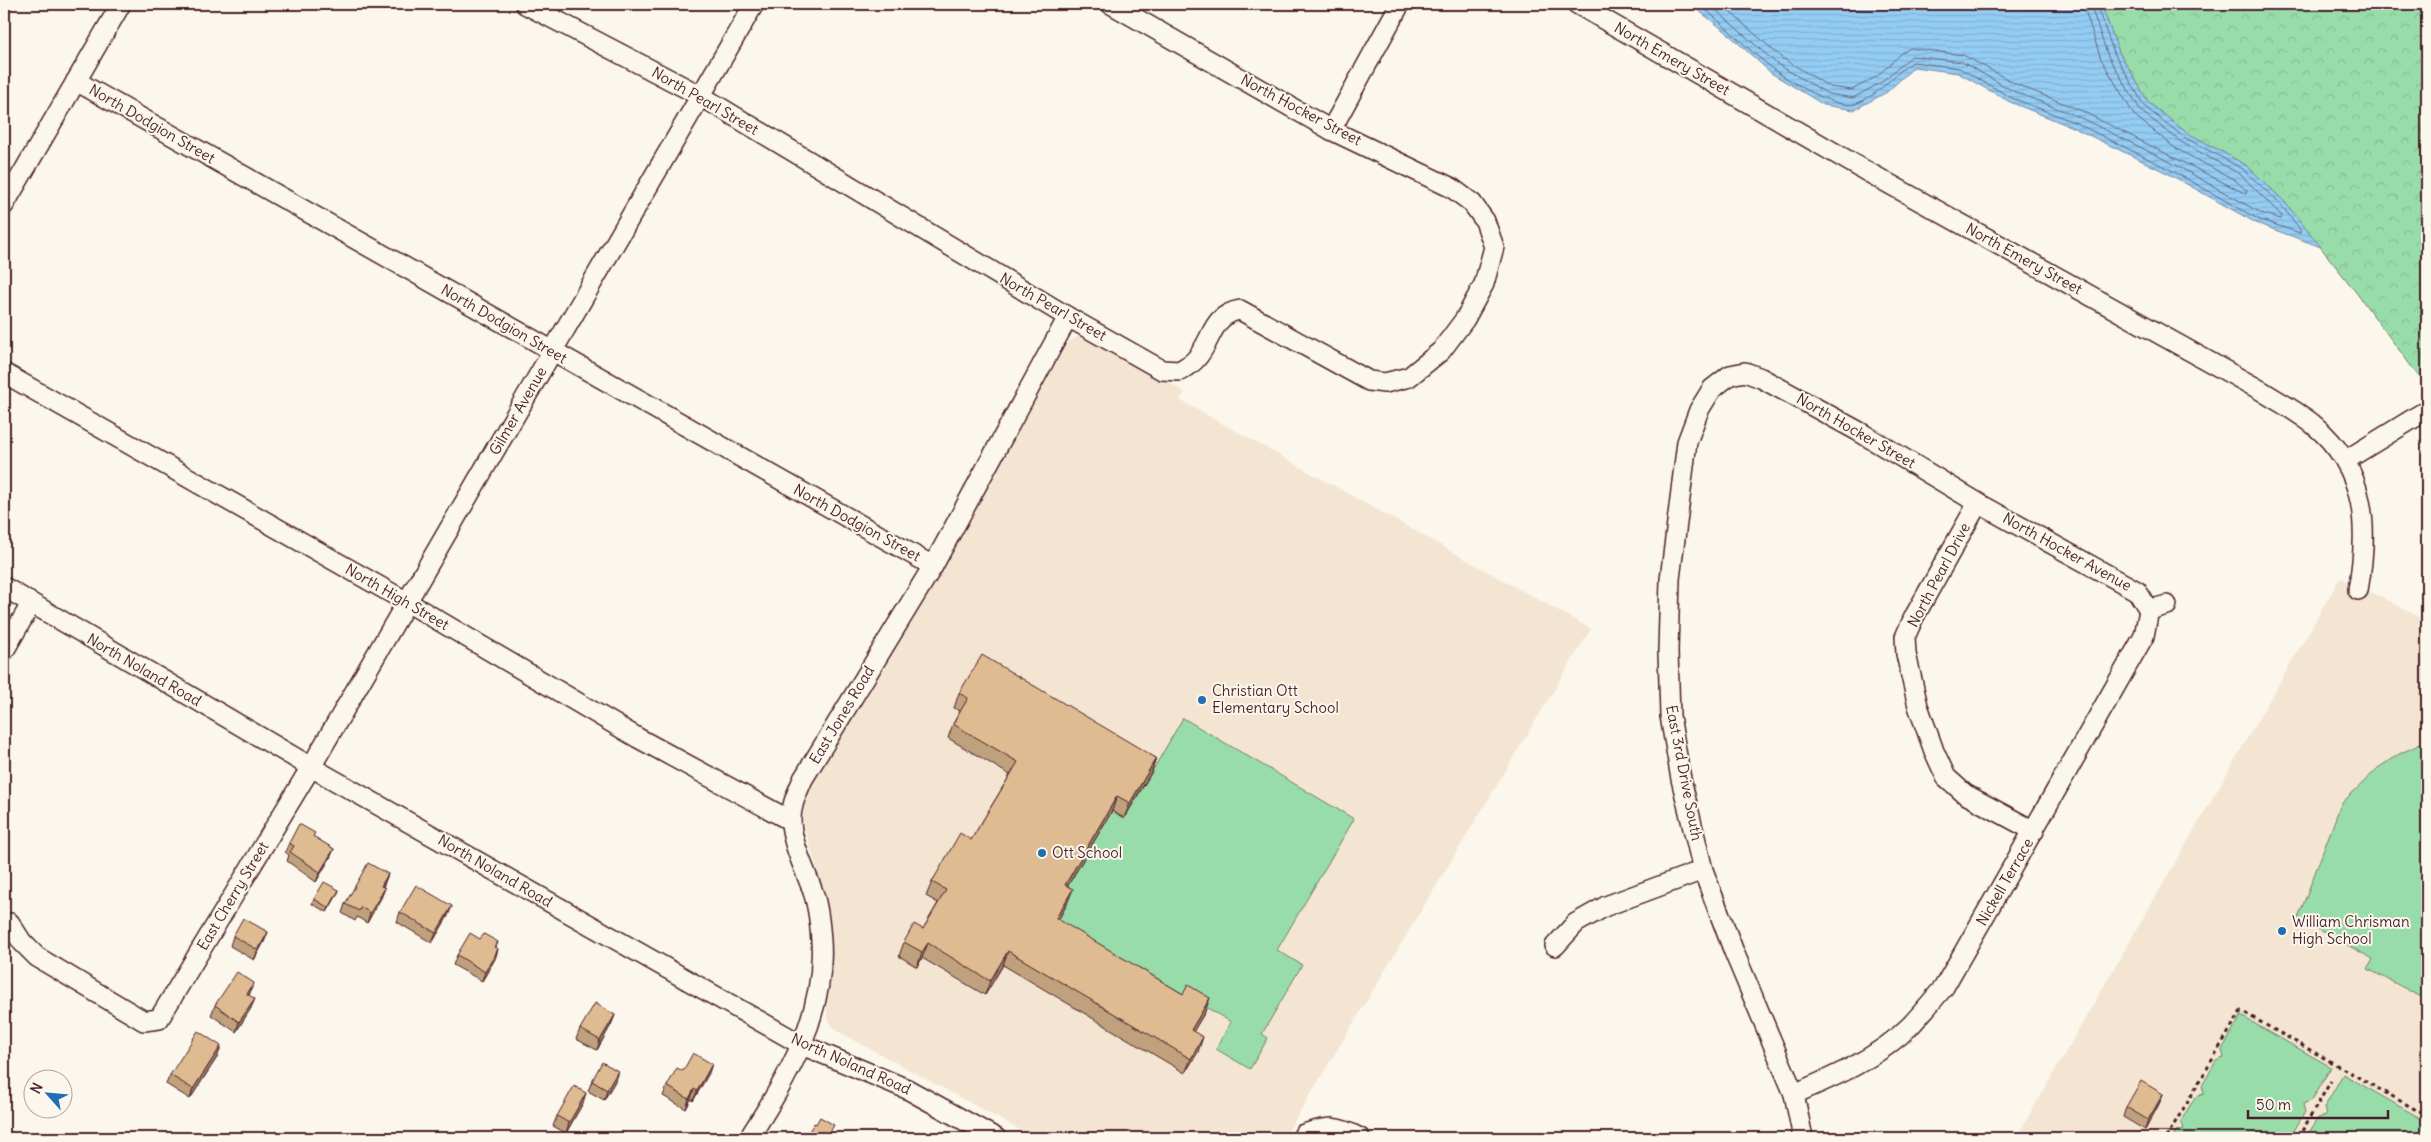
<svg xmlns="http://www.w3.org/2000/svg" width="2431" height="1142" font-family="Delius,sans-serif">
  <defs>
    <pattern id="forest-crowns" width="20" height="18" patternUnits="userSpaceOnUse" patternTransform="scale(1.25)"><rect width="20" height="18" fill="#98dda9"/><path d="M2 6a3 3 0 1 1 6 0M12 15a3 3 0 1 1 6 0" fill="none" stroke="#84bd92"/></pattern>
    <pattern id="water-rules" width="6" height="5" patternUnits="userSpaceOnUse" patternTransform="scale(1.25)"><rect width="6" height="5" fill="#94cdf4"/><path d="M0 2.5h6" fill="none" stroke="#81b0d1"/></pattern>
  </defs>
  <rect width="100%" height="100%" fill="#fbf7ec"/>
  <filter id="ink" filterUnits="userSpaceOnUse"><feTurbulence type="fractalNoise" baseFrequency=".02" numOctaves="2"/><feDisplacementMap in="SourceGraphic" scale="10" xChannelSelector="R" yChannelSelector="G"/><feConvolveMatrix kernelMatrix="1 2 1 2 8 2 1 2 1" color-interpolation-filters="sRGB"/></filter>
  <g filter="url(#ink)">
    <g fill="#f3e5d1">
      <path d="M1081,335L1097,339L1185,392L1180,400L1591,629L1284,1138H1035L841,1033L832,1026L827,1016L822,885L802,821L804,796L814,772L1068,342Z"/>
      <path d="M2340,578L2384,598L2427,622V1138H2016Z"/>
    </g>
    <path fill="url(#forest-crowns)" stroke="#717e6a" d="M2101,4H2427V384L2414,370L2352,287L2284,201L2246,165L2186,132L2149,103L2119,52Z"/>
    <g fill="#98dda9" stroke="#717e6a">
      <path d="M1183,718L1354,819L1277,950L1302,965L1262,1034L1268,1038L1250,1069L1216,1049L1231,1022L1075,930L1051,933L1067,904L1060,899L1112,811L1125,818Z"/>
      <path d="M2427,741V994L2425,999L2368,969L2373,959L2298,918L2341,804L2378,768L2399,754Z"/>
      <path d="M2241,1016L2331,1067L2312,1100L2303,1104L2305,1112L2291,1136L2172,1138L2176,1131L2184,1129L2181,1121L2195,1097L2204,1094L2202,1086L2216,1061L2224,1058L2222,1050Z"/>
      <path d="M2343,1074L2427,1122V1133L2424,1138H2306L2318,1118L2326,1116L2324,1108Z"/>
    </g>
    <path fill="url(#water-rules)" stroke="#7687a4" d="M1690,4H2101L2119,52L2149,103L2186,132L2246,165L2284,201L2321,247L2256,223L2167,173L2072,127L2010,102L1958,73L1914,67L1887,92L1854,110L1824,105L1771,73L1725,31Z"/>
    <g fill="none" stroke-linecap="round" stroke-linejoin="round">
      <g stroke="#68657b" stroke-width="1">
        <path d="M1699,4C1724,24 1747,49 1773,69C1787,80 1838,110 1855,104C1881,95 1893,73 1913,62L1959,68L2012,98L2074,122L2169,169L2258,219L2300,233V229L2281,205L2243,169L2184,137L2145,107L2114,53L2096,4"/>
        <path d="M1709,4L1777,64L1828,94L1853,98L1880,83L1912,56L1962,62L2015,92L2077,116L2172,163L2261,213L2281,219L2282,216L2240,174L2181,142L2141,111L2108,56L2090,4"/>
        <path d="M1721,4L1782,58L1830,87L1852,90L1876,77L1902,53L1910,48L1963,55L2018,85L2080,110L2246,194L2247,191L2235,180L2175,148L2134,115L2101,59L2083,4"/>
      </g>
      <g stroke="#4a1f2b" stroke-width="22">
        <g id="street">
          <path d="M525,4L701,96L1068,317L1162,370L1180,371C1185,367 1192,364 1196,359C1213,340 1211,315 1240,310L1369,381L1385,383L1409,377L1441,351L1465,319L1484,284L1494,247L1485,221L1472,203L1452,188L1331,130L1111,4"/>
          <path d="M1577,4L1866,171L2262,391C2279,402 2298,412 2314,425C2367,469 2369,528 2358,590"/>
          <path d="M76,81L933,566"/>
          <path d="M1331,130L1400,4"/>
          <path d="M4,205L121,4"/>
          <path d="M4,373L407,602L638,738L791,821"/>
          <path d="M2346,460L2427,410"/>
          <path d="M1978,503L1914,617L1905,637L1906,654L1918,706L1934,751L1946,777L1965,794L2034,831"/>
          <path d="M4,587L311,767L802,1045L907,1089L996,1138"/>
          <path d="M2149,610L2167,605"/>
          <path d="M4,651L31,604"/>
          <path d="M10,923L22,942L37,957L144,1021L159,1019L311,767L754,4"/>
          <path d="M1555,946L1576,923L1606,906L1703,870"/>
          <path d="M1794,1094C1836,1076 1878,1058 1911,1025C1922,1013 1933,1000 1944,987L2144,636L2149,610"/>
          <path d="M749,1138C787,1078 826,1015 821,941C820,925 818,906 813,892C805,869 793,847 791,823C790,807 797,793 803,779L933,566L1068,317"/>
          <path d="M1302,1138L1304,1134C1330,1126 1336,1125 1360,1138"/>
          <path d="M1803,1138L1794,1094L1734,952L1703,870L1681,779L1670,716L1668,651L1670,579L1687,442L1699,410L1712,389L1730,375L1745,372L1761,378L1858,431L1978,503L2137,591L2149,610"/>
        </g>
      </g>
      <g stroke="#4a1f2b" stroke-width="3" stroke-dasharray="4 4" stroke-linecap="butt">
        <path d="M2166,1138L2241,1011L2427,1116"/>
        <path d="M2298,1138L2331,1081"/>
      </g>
      <use href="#street" stroke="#fbf7ec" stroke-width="19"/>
    </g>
    <g fill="#c0a17d" stroke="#4a1f2b">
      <path d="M959,693L1156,758L1151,773L1124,818L1112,811L1067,886V904L1058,920L1205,1012L1193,1031L1198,1052L1185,1073L1003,965L985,995L922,958L917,967L899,956L904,942L923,929L938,903L926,896L932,882L971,840L1010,775L948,738L953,724L960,711L954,708Z"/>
      <path d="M313,837L334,849L330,858L316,882L287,861L289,855L285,852L289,843Z"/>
      <path d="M388,874L383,887L385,888L381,898L367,923L357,917L355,921L342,913L345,904Z"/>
      <path d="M339,890L337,895L327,912L312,904L314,899Z"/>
      <path d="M400,912L448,916L432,943L397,922Z"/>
      <path d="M268,932L264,942L254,960L230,946L233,936Z"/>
      <path d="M480,939L498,942L496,948L498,949L495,959L482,981L453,965L457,955Z"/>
      <path d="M250,993L249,995L251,1008L236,1032L211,1015L215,1005Z"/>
      <path d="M615,1015L611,1025L597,1050L576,1039L580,1029Z"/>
      <path d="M218,1056L190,1099L166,1084L170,1075Z"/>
      <path d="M683,1071L709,1073L693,1101L691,1099L686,1109L663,1096L667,1086Z"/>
      <path d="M592,1081H615L604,1100L588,1091Z"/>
      <path d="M2163,1094L2159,1104L2145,1130L2123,1117L2126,1107Z"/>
      <path d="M583,1103L566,1133L553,1126L557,1116Z"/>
    </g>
    <g fill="#9c8366" stroke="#4a1f2b">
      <path d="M1156,758L1151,773L1124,818L1130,803Z"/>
      <path d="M1117,796L1112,811L1060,899L1065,885Z"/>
      <path d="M334,849L330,858L316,882L320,872Z"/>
      <path d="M388,874L384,884L378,895L381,886Z"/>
      <path d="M385,888L381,898L367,923L370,913Z"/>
      <path d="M1073,889L1067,904L1051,933L1056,918Z"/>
      <path d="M339,890L337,895L327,912L329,908Z"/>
      <path d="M452,906L448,916L432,943L436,933Z"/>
      <path d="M268,932L264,942L254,960L258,950Z"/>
      <path d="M928,943L922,958L917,967L922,952Z"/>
      <path d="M498,949L495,959L482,981L485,972Z"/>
      <path d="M1008,951L1003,965L985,995L990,981Z"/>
      <path d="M254,983L250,993L243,1003L247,994Z"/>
      <path d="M1210,998L1205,1012L1186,1044L1191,1030Z"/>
      <path d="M255,999L251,1008L236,1032L239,1022Z"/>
      <path d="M615,1015L611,1025L597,1050L600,1040Z"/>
      <path d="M1203,1037L1198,1052L1185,1073L1191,1059Z"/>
      <path d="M221,1046L218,1056L190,1099L193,1089Z"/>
      <path d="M712,1064L709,1073L693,1101L697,1091Z"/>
      <path d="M618,1071L615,1081L604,1100L607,1090Z"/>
      <path d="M694,1089L691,1099L686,1109L689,1099Z"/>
      <path d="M586,1093L583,1103L566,1133L569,1123Z"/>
      <path d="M2163,1094L2159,1104L2145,1130L2148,1120Z"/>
    </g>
    <g fill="#dfbb91" stroke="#4a1f2b">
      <path d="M982,655L1156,758L1130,803L1117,796L1065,885L1073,889L1056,918L1183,994L1188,985L1210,998L1191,1030L1203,1037L1191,1059L1008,951L990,981L928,943L922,952L904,942L914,924L923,929L946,890L932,882L960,833L971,840L1018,762L953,724L968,698L959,693Z"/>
      <path d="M299,824L315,833L313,836L334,849L320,872L290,852L294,846L289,843Z"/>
      <path d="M368,863L388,874L381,886L385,888L370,913L361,907L359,911L345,904Z"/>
      <path d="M324,882L339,890L329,908L314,899Z"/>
      <path d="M416,885L452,906L436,933L400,912Z"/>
      <path d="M243,918L268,932L258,950L233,936Z"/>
      <path d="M470,933L480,939L484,934L498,942L494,947L498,949L485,972L457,955Z"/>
      <path d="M237,972L254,983L247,994L255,999L239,1022L215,1005Z"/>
      <path d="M595,1003L615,1015L600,1040L580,1029Z"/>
      <path d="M198,1031L221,1046L193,1089L170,1075Z"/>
      <path d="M693,1053L712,1064L697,1091L694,1089L689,1099L667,1086L677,1068L683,1071Z"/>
      <path d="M602,1062L618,1071L607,1090L592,1081Z"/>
      <path d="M2141,1081L2163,1094L2148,1120L2126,1107Z"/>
      <path d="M574,1086L586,1093L569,1123L557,1116Z"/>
      <path d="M820,1117L834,1125L830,1132L833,1134L830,1138H805L814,1123L816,1124Z"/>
    </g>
  </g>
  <g fill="#1f6fb2" stroke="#fbf7ec" stroke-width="2">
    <circle cx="1202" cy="700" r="5"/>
    <circle cx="1042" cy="853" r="5"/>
    <circle cx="2282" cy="931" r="5"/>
  </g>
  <g text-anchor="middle" stroke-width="4" stroke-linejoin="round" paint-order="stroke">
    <g font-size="15" fill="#4a1f2b" stroke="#fbf7ec">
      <text transform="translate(1672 59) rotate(30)" y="5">North Emery Street</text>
      <text transform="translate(705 101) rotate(30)" y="5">North Pearl Street</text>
      <text transform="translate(1301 110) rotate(28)" y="5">North Hocker Street</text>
      <text transform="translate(152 124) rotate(30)" y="5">North Dodgion Street</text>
      <text transform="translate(2024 259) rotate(29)" y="5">North Emery Street</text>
      <text transform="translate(1053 307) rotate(30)" y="5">North Pearl Street</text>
      <text transform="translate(504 324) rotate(30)" y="5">North Dodgion Street</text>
      <text transform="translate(518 411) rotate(-60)" y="5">Gilmer Avenue</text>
      <text transform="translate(1856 431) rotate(30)" y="5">North Hocker Street</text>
      <text transform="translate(857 523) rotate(29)" y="5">North Dodgion Street</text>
      <text transform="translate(2067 552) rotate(29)" y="5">North Hocker Avenue</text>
      <text transform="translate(1939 575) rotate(-62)" y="5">North Pearl Drive</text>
      <text transform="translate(397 597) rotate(30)" y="5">North High Street</text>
      <text transform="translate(144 670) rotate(30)" y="5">North Noland Road</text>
      <text transform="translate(842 715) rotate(-59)" y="5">East Jones Road</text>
      <text transform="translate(1684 773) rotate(79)" y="5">East 3rd Drive South</text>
      <text transform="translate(495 871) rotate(30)" y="5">North Noland Road</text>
      <text transform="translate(2005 882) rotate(-60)" y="5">Nickell Terrace</text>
      <text transform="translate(233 896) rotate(-59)" y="5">East Cherry Street</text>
      <text transform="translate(851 1064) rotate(24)" y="5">North Noland Road</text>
    </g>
    <g font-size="15" fill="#4a1f2b" stroke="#fbf7ec" text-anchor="start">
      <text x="1212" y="696">Christian Ott<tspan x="1212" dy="17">Elementary School</tspan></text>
      <text x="1052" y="858">Ott School</text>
      <text x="2292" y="927">William Chrisman<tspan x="2292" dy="17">High School</tspan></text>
    </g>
  </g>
  <rect width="2431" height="1142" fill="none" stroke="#fbf7ec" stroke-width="20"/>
  <rect x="10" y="10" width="2411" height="1122" fill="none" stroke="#4a1f2b" stroke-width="2" filter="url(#ink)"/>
  <g transform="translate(48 1094) rotate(297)"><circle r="24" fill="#fbf7ec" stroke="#b4a19f"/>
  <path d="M0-4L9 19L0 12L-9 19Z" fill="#1f6fb2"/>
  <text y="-8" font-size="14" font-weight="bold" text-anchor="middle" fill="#4a1f2b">N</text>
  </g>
  <path d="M2248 1110v8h140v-8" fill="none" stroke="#4a1f2b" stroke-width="2.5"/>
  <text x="2256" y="1110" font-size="15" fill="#4a1f2b" stroke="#fbf7ec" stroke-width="4" paint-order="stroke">50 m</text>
</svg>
